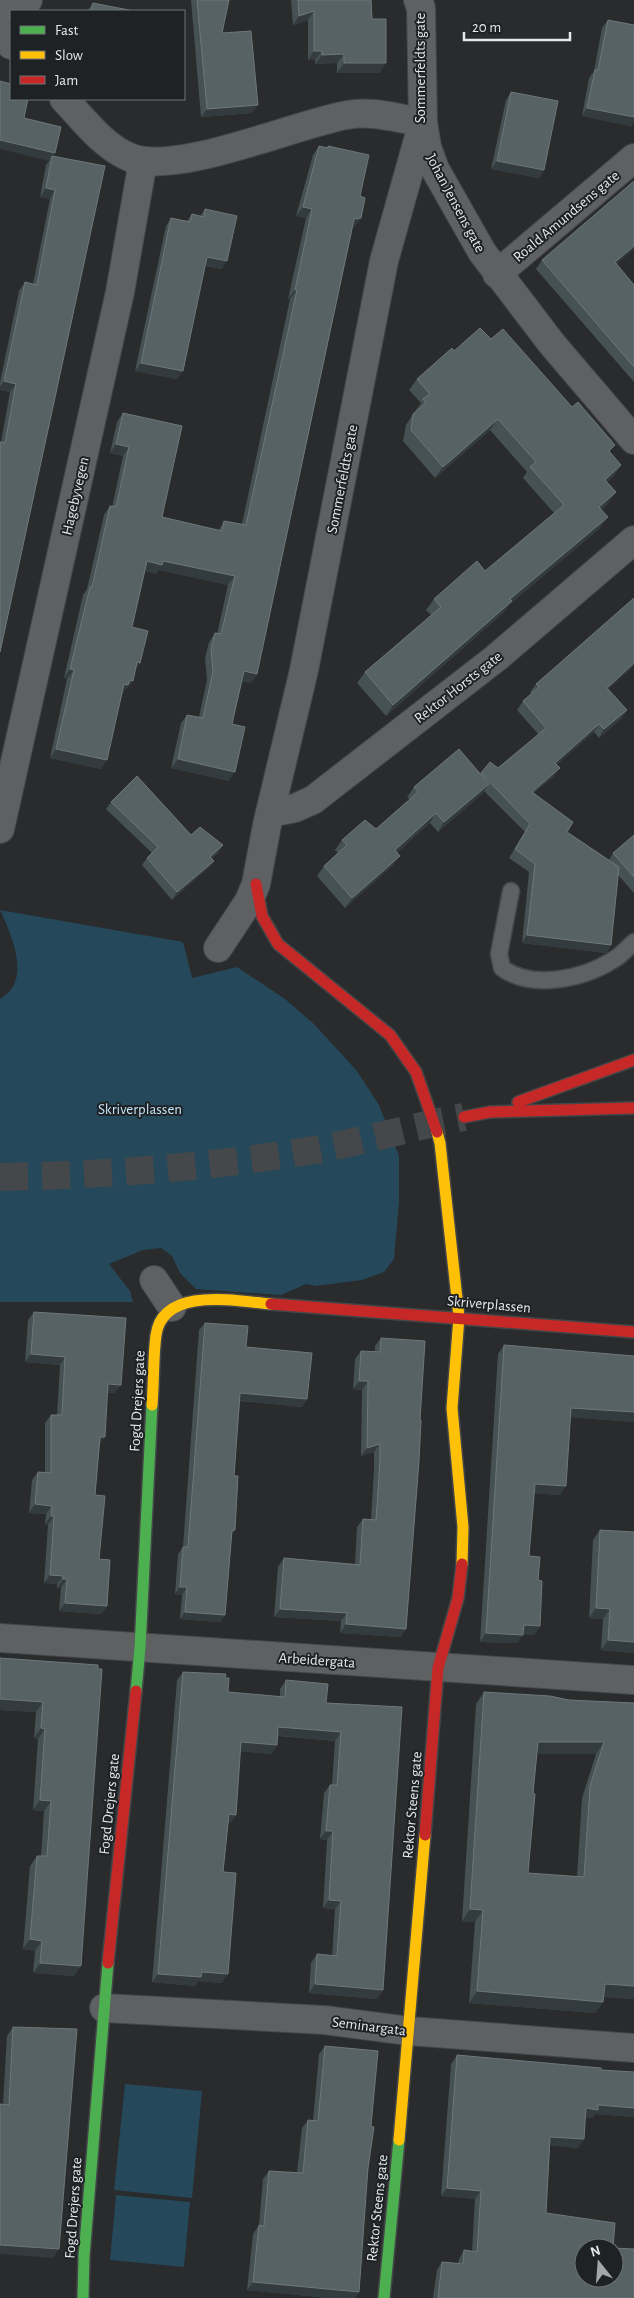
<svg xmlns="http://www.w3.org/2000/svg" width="634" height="2298" font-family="'Alegreya Sans',sans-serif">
  <rect width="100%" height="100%" fill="#292b2d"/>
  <g fill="#25485a">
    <path d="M0,910L183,942L192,978L237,967L285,999L314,1024L357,1071L379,1105L399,1156V1202L394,1259L384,1272L362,1280L316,1286L306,1284L281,1295L196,1289L180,1273L172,1256L161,1248L143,1250L109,1264L130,1291L133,1302H0V999C33,981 11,934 0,910Z"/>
    <path d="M125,2084L202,2091L192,2198L114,2190Z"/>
    <path d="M116,2195L190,2202L184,2267L110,2260Z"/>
  </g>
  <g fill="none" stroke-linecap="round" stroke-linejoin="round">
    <path stroke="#45484a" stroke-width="28" stroke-dasharray="28 14" stroke-linecap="butt" d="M0,1177C107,1175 214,1167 320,1149C368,1140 416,1126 464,1117"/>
    <g stroke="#444647" stroke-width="19">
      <path id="lane" d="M511,891L499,954L502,968C532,990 583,979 613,960C621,956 627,948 634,942"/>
    </g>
    <g stroke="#444647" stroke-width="30">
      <g id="street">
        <path d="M0,11L28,0"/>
        <path d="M0,34L11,45"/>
        <path d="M64,99C83,119 103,146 129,157C175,177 295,124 347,115C372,110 398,119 423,122L427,147L435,169L482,252L552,344L634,440"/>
        <path d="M497,274L634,158"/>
        <path d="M270,813L295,808L313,800L496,658L634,540"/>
        <path d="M0,829L120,292L143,161"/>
        <path d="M218,948L249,901L256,884L267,825L304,670L384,261L423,122L421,8L418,0"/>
        <path d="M154,1280L172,1307"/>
        <path d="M0,1638L634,1680"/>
        <path d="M104,2008L324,2020L409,2031L634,2048"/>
      </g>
    </g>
    <g stroke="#444647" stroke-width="14">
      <g id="fast">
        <path d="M136,1691L140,1648L152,1405"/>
        <path d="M83,2298L84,2256L108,1963"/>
        <path d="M384,2298L399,2140"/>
      </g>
    </g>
    <g stroke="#444647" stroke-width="14">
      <g id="slow">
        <path d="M437,1132L440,1143L459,1317L452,1408L463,1527L462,1564"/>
        <path d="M152,1405C154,1382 153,1357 156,1335C163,1286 236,1301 271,1304"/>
        <path d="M399,2140L425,1835"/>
      </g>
    </g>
    <g stroke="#444647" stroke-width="14">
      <g id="jam">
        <path d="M256,884L262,916L278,944L390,1035L416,1072L437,1132"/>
        <path d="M518,1102L634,1060"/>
        <path d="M464,1117L490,1112L634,1108"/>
        <path d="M271,1304L634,1332"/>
        <path d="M425,1835L438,1668L458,1598L462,1564"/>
        <path d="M108,1963L136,1691"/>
      </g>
    </g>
    <use href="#lane" stroke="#5f6061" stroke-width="16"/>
    <use href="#street" stroke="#5f6061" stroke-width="28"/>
    <use href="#fast" stroke="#4caf50" stroke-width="11"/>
    <use href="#slow" stroke="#ffc107" stroke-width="11"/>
    <use href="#jam" stroke="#c62828" stroke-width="11"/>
  </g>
  <g fill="#465154" fill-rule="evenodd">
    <path d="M191,0H229L222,33L252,113L201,117Z"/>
    <path d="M291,0H371L372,19L380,73H337V63L315,64V60H308V20L293,25Z"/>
    <path d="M93,3L91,11H87Z"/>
    <path d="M608,20L634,25V122L631,126L582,116L589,78L594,71L602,28Z"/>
    <path d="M511,92L544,170L539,178L491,169L506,100Z"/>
    <path d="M24,118L53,157L105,166L0,652L1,442L10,392L0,390V382L19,291L25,282L33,284L50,199L40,197L46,165L49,161Z"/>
    <path d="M319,146L327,148L328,146L360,196L361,218L355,226L353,227L257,674L251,683L242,681L232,724L229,781L171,768L181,723L187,715L199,717L207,680L205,658L209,642L215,633L217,634L228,585L159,570L156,574L145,571L132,627L140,663L135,671L133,681L126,689H125L122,694L101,769L50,758L67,679L64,678L83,595L87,589L104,515L110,506L112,507L123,456L110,453L117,422L123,413L162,517L218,531L224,521L242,524L290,299H288L306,218L296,216L313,155Z"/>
    <path d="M634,181V249L616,264L634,285V382L536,269L542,260Z"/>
    <path d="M205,209L222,269L205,266L177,379L135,371L166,226L171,218L187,221L192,214L200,216Z"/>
    <path d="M491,339L610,453L621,465L614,476L607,482L616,492L608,503L601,510L600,528L509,605L504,612L386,716L357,683L365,672L431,615L426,610L434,599L485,571L554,513L523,478L527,472L490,430L435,478L403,441L406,425L413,414L416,411V410L421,403L409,390L417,379L454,351Z"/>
    <path d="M536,684L608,690L627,710L621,719L599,738L594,732L557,764L554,776L534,793L567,832L609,860L613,853L634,835V893L618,875L611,945L606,953L522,943L529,872L509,858L525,832L484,791L482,794L438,832L430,823L397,852L393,865L345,908L317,876L324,866L338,853L335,850L342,840L376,829L410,799L407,797L414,787L480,774L498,768L539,735L517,710L523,701L532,694L530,692Z"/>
    <path d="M111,802L191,835L223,845L218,853L212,858L214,861L208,868L172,900L142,865L147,858L152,853L106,809Z"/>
    <path d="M34,1312L115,1393H108L100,1444L95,1495L99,1559L107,1606L101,1614L59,1611L61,1588H57V1584L44,1583L48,1525L45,1524L46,1514L29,1513L32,1480L38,1472H45V1423L51,1415H57L60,1365L25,1362L28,1320Z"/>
    <path d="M205,1323L246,1347L307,1399L302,1407L240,1401L234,1476L235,1530L232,1534L225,1615L220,1622L180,1619L182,1595L175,1594L178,1554L183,1547L199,1330Z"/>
    <path d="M381,1338L401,1637L340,1633L341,1621L274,1617L278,1567L284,1558L355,1564L357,1527L363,1519L371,1520L374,1470V1452L361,1456L362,1390L353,1389L355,1359L361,1351L375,1352V1346Z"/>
    <path d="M504,1345L634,1422L570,1417L560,1495L534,1493L529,1556L538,1580L540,1626L534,1635L523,1634L517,1643L480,1642L498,1354Z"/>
    <path d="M600,1530L634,1653L601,1650L603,1619L589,1618L593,1540Z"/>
    <path d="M0,1658L98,1665L74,1976L33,1973L35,1951L23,1949L30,1866L37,1856H41L44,1811L33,1810L38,1739L34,1738L36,1712L0,1710Z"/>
    <path d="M183,1672L225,1678L228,1692L280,1697V1689L286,1680L326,1703L402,1707L383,1990L377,1999L309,1993L311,1963L317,1954L332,1956L335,1909L323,1908L327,1840L320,1839L324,1793L330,1785H332L335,1741L278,1736L277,1745L271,1754L240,1751L236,1815L230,1823H228L223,1872L222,1983L198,1981L195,1986L152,1982L177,1680Z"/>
    <path d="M484,1692L569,1700L634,1703V1999L604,1997L603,2002L595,2013L469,2003L475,1922L462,1921L476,1704ZM537,1754H596L582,1798L577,1877L528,1873L533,1793Z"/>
    <path d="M13,2027L53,2258L3,2104L7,2036Z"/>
    <path d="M325,2046L371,2126L359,2292L355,2298H329L247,2290L253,2234L259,2225L263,2179L269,2171L297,2173L302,2128L308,2120H313L319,2054Z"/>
    <path d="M457,2055L601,2070L634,2072V2117L595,2114L592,2118L585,2117L578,2148L550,2145L546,2213L613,2248L634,2298H433L437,2270L442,2262L458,2263L459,2259L464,2250L472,2251L475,2199L441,2196L451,2064Z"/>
  </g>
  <g fill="#333b3e">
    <path d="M314,11L308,20L293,25L299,16Z"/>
    <path d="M314,51H322L315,60H308Z"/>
    <path d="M344,54L337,63L315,64L322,55Z"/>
    <path d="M344,63H386L380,73H337Z"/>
    <path d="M258,105L252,113L201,117L207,109Z"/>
    <path d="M587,108L634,117V122L631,126L582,116Z"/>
    <path d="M0,140L55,153L49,161L0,149Z"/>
    <path d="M497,161L544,170L539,178L491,169Z"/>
    <path d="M46,188L55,190L50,199L40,197Z"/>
    <path d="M303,207L312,209L306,218L296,216Z"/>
    <path d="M361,218L355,226L348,228L354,219Z"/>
    <path d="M634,246V249L609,270L615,262Z"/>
    <path d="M207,257L227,261L222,269L201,265Z"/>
    <path d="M295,290H297L290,299H288Z"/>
    <path d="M141,363L183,371L177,379L135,371Z"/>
    <path d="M4,381L16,384L10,392L0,390V387Z"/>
    <path d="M498,419L490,430L435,478L443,467Z"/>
    <path d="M116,444L129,447L123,456L110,453Z"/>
    <path d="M621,465L614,476L597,491L605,480Z"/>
    <path d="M616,492L608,503L592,518L599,507Z"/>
    <path d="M608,517L600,528L509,605L504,612L386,716L393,705L510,599Z"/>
    <path d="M147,561H163L235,576L228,585L159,570L156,574L141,570Z"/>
    <path d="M137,662L140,663L134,672Z"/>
    <path d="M634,663V666L601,696L607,688Z"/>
    <path d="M70,669L74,670L67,679L64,678Z"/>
    <path d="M244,671L257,674L251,683L238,680Z"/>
    <path d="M130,680L133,681L126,689H125L122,694L117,693L124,684Z"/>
    <path d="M627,710L621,719L599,738L604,729Z"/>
    <path d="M599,724L594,732L550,771L555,763Z"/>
    <path d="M56,749L107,760L101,769L50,758Z"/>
    <path d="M178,759L235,772L229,781L171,768Z"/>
    <path d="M560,768L554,776L526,800L532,792Z"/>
    <path d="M489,784L482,794L438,832L444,822Z"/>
    <path d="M436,813L430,823L389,860L395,850Z"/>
    <path d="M223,845L218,853L205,864L210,857Z"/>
    <path d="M400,856L393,865L345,908L352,898Z"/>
    <path d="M214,861L208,868L172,900L177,892Z"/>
    <path d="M527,935L611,945L606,953L522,943Z"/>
    <path d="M31,1354L65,1357L60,1365L25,1362Z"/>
    <path d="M359,1381H368L362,1390L353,1389Z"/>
    <path d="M108,1384L121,1385L115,1393H103Z"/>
    <path d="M240,1393L307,1399L302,1407L235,1400Z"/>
    <path d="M571,1408L634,1412V1422L565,1417Z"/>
    <path d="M100,1437H105L99,1445Z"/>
    <path d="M380,1444L374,1452L361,1456L367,1448Z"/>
    <path d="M535,1484L566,1486L560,1495L528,1493Z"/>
    <path d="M35,1504L52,1506L46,1514L29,1513Z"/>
    <path d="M51,1516H54L48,1525L45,1524Z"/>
    <path d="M50,1575L63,1576L57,1584L44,1583Z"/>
    <path d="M63,1579H67L61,1588H57Z"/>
    <path d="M180,1587H187L182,1595L175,1594Z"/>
    <path d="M65,1603L107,1606L101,1614L59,1611Z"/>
    <path d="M596,1608L610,1609L603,1619L589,1618Z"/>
    <path d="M280,1609L347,1613L341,1621L274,1617Z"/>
    <path d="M185,1612L225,1615L220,1622L180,1619Z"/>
    <path d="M346,1624L406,1629L401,1637L340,1633Z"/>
    <path d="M524,1625L540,1626L534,1635L518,1634Z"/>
    <path d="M486,1633L523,1635L517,1643L480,1642Z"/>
    <path d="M608,1640L634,1642V1653L601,1650Z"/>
    <path d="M0,1699L43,1702L36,1712L0,1710Z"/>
    <path d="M278,1727L341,1732L335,1741L272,1735Z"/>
    <path d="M41,1728L45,1729L38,1739L34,1738Z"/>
    <path d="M241,1742L277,1745L271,1754L235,1751Z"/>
    <path d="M538,1742H604L596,1754H530Z"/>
    <path d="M40,1800L51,1801L44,1811L33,1810Z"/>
    <path d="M229,1814L236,1815L230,1823H223Z"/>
    <path d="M326,1831H333L327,1840L320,1839Z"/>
    <path d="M329,1900L341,1901L335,1909L323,1908Z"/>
    <path d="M470,1909L483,1910L475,1922L462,1921Z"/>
    <path d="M30,1939L42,1941L35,1951L23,1949Z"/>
    <path d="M40,1963L81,1966L74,1976L33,1973Z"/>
    <path d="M202,1972L228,1974L222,1983L198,1981L195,1986L152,1982L158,1974Z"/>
    <path d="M315,1984L383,1990L377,1999L309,1993Z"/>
    <path d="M605,1984L634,1986V1999L597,1996Z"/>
    <path d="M477,1991L603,2002L595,2013L469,2003Z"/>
    <path d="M598,2105L634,2108V2117L595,2114L592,2118L580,2117L586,2108Z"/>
    <path d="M550,2137L584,2139L578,2148L545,2145Z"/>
    <path d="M447,2188L481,2191L475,2199L441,2196Z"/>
    <path d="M0,2245L59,2249L53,2258L0,2254Z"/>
    <path d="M253,2282L359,2292L355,2298H329L247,2290Z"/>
  </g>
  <g fill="#576265" stroke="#6e777a" fill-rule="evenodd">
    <path d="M197,0H229L222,33L251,31L258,105L207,109Z"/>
    <path d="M298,0H371L372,19H386V63H344V54L322,55V51H314V11L299,16Z"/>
    <path d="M93,3L134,11H91Z"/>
    <path d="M608,20L634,25V117L587,108L595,70H598Z"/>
    <path d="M0,81L11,84V99H28L24,118L61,127L55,153L0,140Z"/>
    <path d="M511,92L558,101L544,170L497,161Z"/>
    <path d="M319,146L328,148V146L369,155L360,196L365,198L361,218L354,219L257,674L244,671L232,724L245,727L235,772L178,759L187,715L203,718L213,671L211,649L215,633L221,634L235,576L163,561L162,565L147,561L132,627L148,631L140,663L137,662L133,681L130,680L128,685L124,684L107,760L56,749L74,670L70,669L90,587H92L110,506L116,507L129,447L116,444L123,413L182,426L162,517L222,531L224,521L246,525L297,290H295L312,209L303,207Z"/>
    <path d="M52,156L105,166L0,652V442L5,443L16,384L4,381L25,282L37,285L55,190L46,188Z"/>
    <path d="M634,181V246L615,262L634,285V367L542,260Z"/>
    <path d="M205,209L237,216L227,261L207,257L183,371L141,363L171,218L190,222L192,214L204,217Z"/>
    <path d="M480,328L491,339L503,329L572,407L578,402L615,445L609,451L621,465L605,480L616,492L599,507L608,517L510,599L512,601L393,705L365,672L441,607L434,599L477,561L485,571L564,505L530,467L536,462L498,419L443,467L411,430L413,414L426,403L423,399L430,394L417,379L452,348L454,351Z"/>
    <path d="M634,598V663L607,688L627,710L604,729L599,724L555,763L560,768L532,792L573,822L567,832L619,867L611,945L527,935L535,864L515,849L530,824L481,773L490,762L498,768L546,728L523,701L539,687L536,684Z"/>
    <path d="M459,749L489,784L444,822L436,813L395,850L400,856L352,898L324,866L347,845L342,840L365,820L376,829L418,792L414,787Z"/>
    <path d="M137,776L191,835L200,827L223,845L210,857L214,861L177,892L147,858L158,847L111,802Z"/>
    <path d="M634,835V877L613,853Z"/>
    <path d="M34,1312L126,1318L121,1385L108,1384L105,1437H100L95,1495L105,1496L99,1559L110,1560L107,1606L65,1603L67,1579H63V1576L50,1575L54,1516H51L52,1506L35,1504L38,1472L51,1473V1415H62L65,1357L31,1354Z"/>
    <path d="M205,1323L248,1326L246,1347L312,1353L307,1399L240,1393L234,1476H238L235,1530H232L225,1615L185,1612L187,1587H180L183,1547H188Z"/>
    <path d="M381,1338L425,1341L420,1420H421L419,1461L406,1629L346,1624L347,1613L280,1609L284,1558L360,1565L363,1519L376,1520L380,1461V1444L367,1448L368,1381H359L361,1351L380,1352Z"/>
    <path d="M504,1345L634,1356V1412L571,1408L566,1486L535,1484L529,1556L540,1557L538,1580L542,1581L540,1626L524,1625L523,1635L486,1633Z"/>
    <path d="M600,1530L634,1532V1642L608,1640L610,1609L596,1608Z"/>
    <path d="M0,1658L98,1665V1669H102L81,1966L40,1963L42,1941L30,1939L37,1856H47L51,1801L40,1800L45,1729L41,1728L43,1702L0,1699Z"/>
    <path d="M183,1672L226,1674L225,1678H229L228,1692L285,1697L286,1680L328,1684L326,1703L402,1707L383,1990L315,1984L317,1954L337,1956L341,1901L329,1900L333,1831H326L330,1785H337L341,1732L278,1727L277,1745L241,1742L236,1815L229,1814L223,1872L236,1873L228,1974L202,1972L201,1977L158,1974Z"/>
    <path d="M484,1692L550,1696L569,1700L634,1703V1986L605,1984L603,2002L477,1991L483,1910L470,1909ZM538,1742H604L590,1786L584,1877L528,1873L535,1794L533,1793Z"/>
    <path d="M13,2027L77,2029L59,2249L0,2245V2104L9,2105Z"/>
    <path d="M325,2046L378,2051L371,2126L374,2127L368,2168L359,2292L253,2282L259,2225L264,2226L269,2171L303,2173L308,2120L318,2121Z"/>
    <path d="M457,2055L601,2068V2070L634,2072V2108L598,2105V2110L586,2108L584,2139L550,2137L546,2213L615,2223L613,2248L634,2249V2298H438L442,2262L463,2264L464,2250L477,2252L481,2191L447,2188ZM584,2248H614V2278H584Z"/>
  </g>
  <g text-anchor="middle" stroke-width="4" stroke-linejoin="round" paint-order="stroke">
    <g font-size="15" fill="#e6e9eb" stroke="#1e2225">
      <text transform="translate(420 68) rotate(-90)" y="5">Sommerfeldts gate</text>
      <text transform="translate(456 203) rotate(62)" y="5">Johan Jensens gate</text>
      <text transform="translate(566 216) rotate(-40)" y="5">Roald Amundsens gate</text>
      <text transform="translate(342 479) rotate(-79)" y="5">Sommerfeldts gate</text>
      <text transform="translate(75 496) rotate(-77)" y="5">Hagebyvegen</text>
      <text transform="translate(458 687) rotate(-38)" y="5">Rektor Horsts gate</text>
      <text transform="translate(489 1304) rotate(5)" y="5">Skriverplassen</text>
      <text transform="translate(137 1401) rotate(-87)" y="5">Fogd Drejers gate</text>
      <text transform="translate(317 1660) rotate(4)" y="5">Arbeidergata</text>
      <text transform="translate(109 1804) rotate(-84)" y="5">Fogd Drejers gate</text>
      <text transform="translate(412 1805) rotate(-85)" y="5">Rektor Steens gate</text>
      <text transform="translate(369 2026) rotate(7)" y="5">Seminargata</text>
      <text transform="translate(73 2208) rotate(-86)" y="5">Fogd Drejers gate</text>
      <text transform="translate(377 2208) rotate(-84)" y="5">Rektor Steens gate</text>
    </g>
    <g font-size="15" fill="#c2e3f6" stroke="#1e2225">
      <text x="140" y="1114">Skriverplassen</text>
    </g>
  </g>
  <rect x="10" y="10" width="175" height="90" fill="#1e2225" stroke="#6e7274"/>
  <rect x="20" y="26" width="25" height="8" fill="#4caf50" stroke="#6e7274"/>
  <text x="55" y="35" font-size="15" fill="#e6e9eb">Fast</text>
  <rect x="20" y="51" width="25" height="8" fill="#ffc107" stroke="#6e7274"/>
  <text x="55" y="60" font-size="15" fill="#e6e9eb">Slow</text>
  <rect x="20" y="76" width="25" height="8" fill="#c62828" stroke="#6e7274"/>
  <text x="55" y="85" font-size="15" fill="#e6e9eb">Jam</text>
  <g transform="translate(599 2263) rotate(343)"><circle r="24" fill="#1e2225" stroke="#6e7274"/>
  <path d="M0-4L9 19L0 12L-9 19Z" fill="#a4a6a8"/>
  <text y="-8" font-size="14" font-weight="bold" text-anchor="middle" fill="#e6e9eb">N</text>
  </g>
  <path d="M464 32v8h106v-8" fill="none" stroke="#e6e9eb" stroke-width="2.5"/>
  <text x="472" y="32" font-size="15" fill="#e6e9eb" stroke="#1e2225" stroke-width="4" paint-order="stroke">20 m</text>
</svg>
